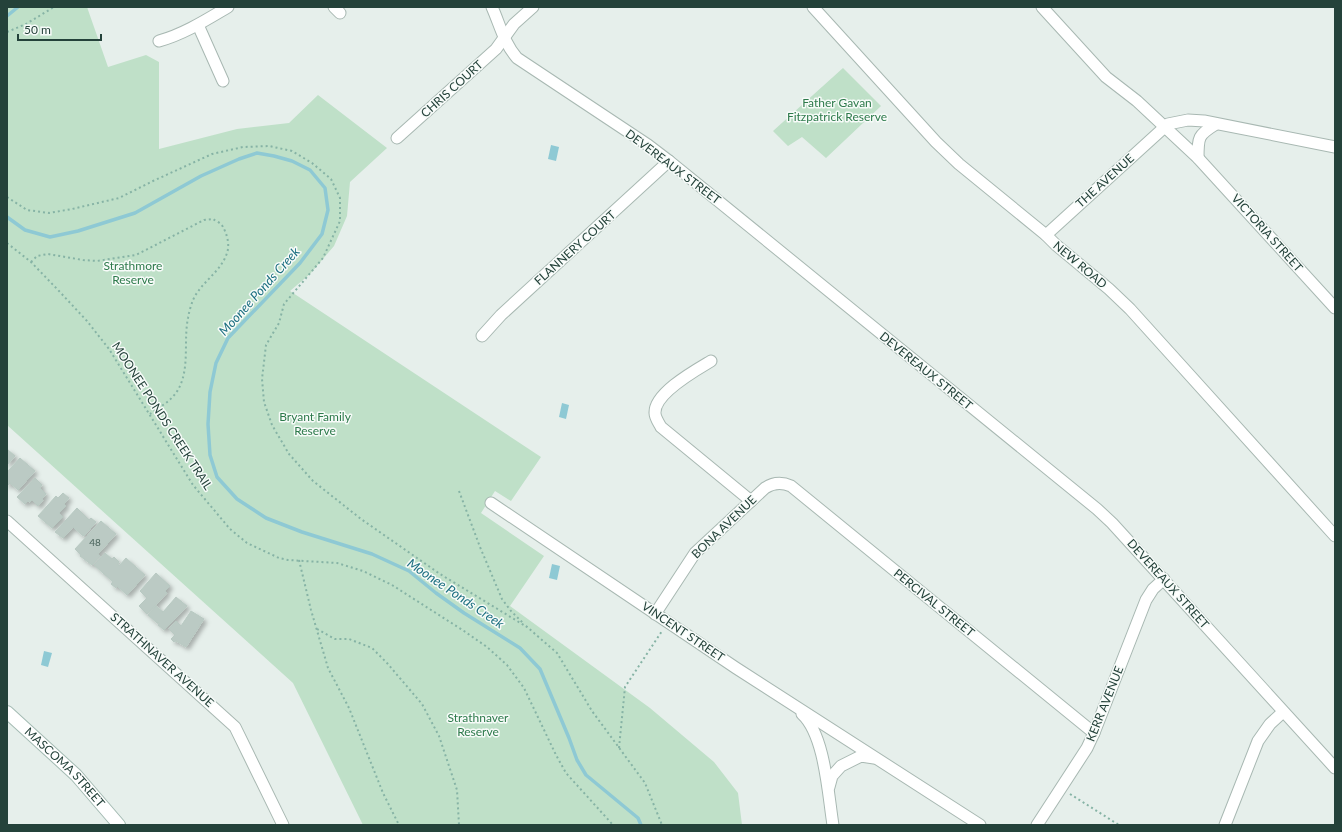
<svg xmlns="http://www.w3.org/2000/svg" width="1342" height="832" font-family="Lato,sans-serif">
  <defs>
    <filter id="shadow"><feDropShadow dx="3" dy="3" stdDeviation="2" flood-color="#0004"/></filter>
  </defs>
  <rect width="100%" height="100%" fill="#e6efeb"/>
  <g fill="#bfe0c8">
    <path d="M7,7H87L108,67L146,55L159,62V149L237,129L289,123L318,95L387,148L350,182L347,216L334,246L310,274L290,291L541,457L511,501L495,491L481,513L544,556L510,606L650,708L714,762L738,793L742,825H363L293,683L7,425Z"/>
    <path d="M843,68L881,106L826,158L802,137L788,146L773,131Z"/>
  </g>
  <g fill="#8ec9d4">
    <path d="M551,145L559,147L556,161L548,159Z"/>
    <path d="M562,403L569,405L566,419L559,417Z"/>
    <path d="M552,564L560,566L557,580L549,578Z"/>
    <path d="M44,651L52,653L48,667L41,665Z"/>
  </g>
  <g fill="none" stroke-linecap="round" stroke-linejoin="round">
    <g stroke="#8ec9d4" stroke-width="3.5">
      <path d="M7,16L18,7"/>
      <path d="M7,217L25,230L50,237L78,231L135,213L201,176L239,159L257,153L274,156L292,161L310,170L325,188L328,210L322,234L300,263L228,338L216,363L210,392L208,424L210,455L217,477L237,499L266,518L302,532L372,554L409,571L436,593L464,613L520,648L540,669L569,738L577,760L586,775L638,818L641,825"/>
    </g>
  </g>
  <g fill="#bbcac4" stroke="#b8c9c2" filter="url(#shadow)">
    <path d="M7,449L15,456L7,465Z"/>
    <path d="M20,458L35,471L18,490L10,483L7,486V472Z"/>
    <path d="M35,478L42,485L40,488L46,494L42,499L43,500L38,506L32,500L30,502L28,501L25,504L17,497Z"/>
    <path d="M63,493L69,498L64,504L66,506L59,513L63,517L52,528L38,516L56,496L58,498Z"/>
    <path d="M77,508L89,520L91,518L96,522L84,536L82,535L73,527L63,538L55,532Z"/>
    <path d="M101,521L116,534L98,554L100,556L92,565L80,556L81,555L75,549Z"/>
    <path d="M105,553L112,559L114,557L119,562L118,564L119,566L126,558L145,575L127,595L117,586L116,588L111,584L113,582L94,565Z"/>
    <path d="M156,573L170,586L165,591L167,593L147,614L139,606L147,598L140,591Z"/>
    <path d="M176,597L187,606L164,630L158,625L159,623L158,622L157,623L148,615L156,606L163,612Z"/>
    <path d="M191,611L204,619L186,647L176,641L174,642L171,639L175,635L169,629L176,621L181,626Z"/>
  </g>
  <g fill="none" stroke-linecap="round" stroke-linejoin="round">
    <g stroke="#a8b8b2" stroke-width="13">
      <g id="minor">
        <path d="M334,7L340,13"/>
        <path d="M492,7C500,25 504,43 517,58L648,145L669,161L1097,509L1112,523L1335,768"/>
        <path d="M813,7L936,142L959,164L1046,235L1056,245L1109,289L1130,309L1335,536"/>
        <path d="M1042,7L1106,77L1137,101L1198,158L1335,308"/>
        <path d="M198,25L223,81"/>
        <path d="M159,41C184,34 206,20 228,7"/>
        <path d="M397,138L496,49L514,24L533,7"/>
        <path d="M1198,158C1198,137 1198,135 1216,124"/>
        <path d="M1046,235L1168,124L1188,120L1204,121L1335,147"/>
        <path d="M482,336L501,315L669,161"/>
        <path d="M711,361C696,370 654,393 655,413C655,418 659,423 661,427L751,501"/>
        <path d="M491,503L736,668L980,825"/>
        <path d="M7,521L235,727L283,825"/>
        <path d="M655,614L695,553L765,488C774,482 782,482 791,486L1094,733"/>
        <path d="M802,714C825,735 828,794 833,825"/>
        <path d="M829,787L832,776L841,766L861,756L874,758"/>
        <path d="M1037,825L1087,748L1094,733L1146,600L1153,589L1164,579"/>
        <path d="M1225,825L1258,741L1270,724L1283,712"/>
      </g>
    </g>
    <g stroke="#a4bbb3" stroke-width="14">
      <g id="secondary">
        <path id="s1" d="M7,712L76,775L119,825"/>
      </g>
    </g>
    <g stroke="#86b3a5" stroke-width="2" stroke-dasharray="2 3" stroke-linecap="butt">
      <path d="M7,32L26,24L54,7"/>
      <path d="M7,197L27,210L49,213L72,209L119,198L153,181L212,154L243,147L269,146L292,151L312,163L331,179L340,198V221L323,258L284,304L279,323L266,345L262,379L264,402L272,425L289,454L313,481L361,519L440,574L527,627"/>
      <path d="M7,243L31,262L59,291L87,321L109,349L193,485L230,529L247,543L279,558L288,560L337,563L363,571L392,585L464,631L487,647L507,665L524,688L556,755L566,773L613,825"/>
      <path d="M31,262L37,256L48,254L83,260L97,261L136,255L204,220L213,219C216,221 221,223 223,227C227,234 230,245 227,253C221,272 201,282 193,300C191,305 189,312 188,318C183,342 191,371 176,393C169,402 159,408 150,414"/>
      <path d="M459,491L480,547L502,599L511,611L523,623"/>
      <path d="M299,560L311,610L328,668L349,708L383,793L399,825"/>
      <path d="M526,626L557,653L592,711L645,783L662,825"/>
      <path d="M317,629L335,639H349L372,648L387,663L422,704L439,736L457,790L459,825"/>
      <path d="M619,748L625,687L662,631"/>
      <path d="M1070,794L1119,825"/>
    </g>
    <use href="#minor" stroke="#fff" stroke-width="11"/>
    <use href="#secondary" stroke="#fff" stroke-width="12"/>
  </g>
  <g text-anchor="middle" stroke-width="3" stroke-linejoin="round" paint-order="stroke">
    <g font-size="10" fill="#4a645c">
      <text x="95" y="546">48</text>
    </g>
    <g font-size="12" fill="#24423a" stroke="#f7fbf9">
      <text transform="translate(452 89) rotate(-42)" y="4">CHRIS COURT</text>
      <text transform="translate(673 167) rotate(37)" y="4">DEVEREAUX STREET</text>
      <text transform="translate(1105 181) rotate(-42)" y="4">THE AVENUE</text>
      <text transform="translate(1267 233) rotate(48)" y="4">VICTORIA STREET</text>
      <text transform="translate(575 248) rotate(-42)" y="4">FLANNERY COURT</text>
      <text transform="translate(1080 265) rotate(40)" y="4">NEW ROAD</text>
      <text transform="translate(926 371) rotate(39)" y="4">DEVEREAUX STREET</text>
      <text transform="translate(162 416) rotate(57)" y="4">MOONEE PONDS CREEK TRAIL</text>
      <text transform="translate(724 527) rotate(-44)" y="4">BONA AVENUE</text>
      <text transform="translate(1168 584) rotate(48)" y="4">DEVEREAUX STREET</text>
      <text transform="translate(934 603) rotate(39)" y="4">PERCIVAL STREET</text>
      <text transform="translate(683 632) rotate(34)" y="4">VINCENT STREET</text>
      <text transform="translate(162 660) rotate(42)" y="4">STRATHNAVER AVENUE</text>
      <text transform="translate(1105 704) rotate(-68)" y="4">KERR AVENUE</text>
      <text dy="4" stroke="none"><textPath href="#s1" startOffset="80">MASCOMA STREET</textPath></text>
    </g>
    <g font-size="12" fill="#2d7a4b" stroke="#f7fbf9">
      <text x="837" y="107">Father Gavan<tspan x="837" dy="14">Fitzpatrick Reserve</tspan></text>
      <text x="133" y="270">Strathmore<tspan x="133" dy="14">Reserve</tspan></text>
      <text x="315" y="421">Bryant Family<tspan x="315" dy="14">Reserve</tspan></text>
      <text x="478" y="722">Strathnaver<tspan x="478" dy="14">Reserve</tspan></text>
    </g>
    <g font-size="13" font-style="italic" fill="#1c6f80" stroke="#f7fbf9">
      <text transform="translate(259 291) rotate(-48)" y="5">Moonee Ponds Creek</text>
      <text transform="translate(456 593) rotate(34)" y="5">Moonee Ponds Creek</text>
    </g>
  </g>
  <rect width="1342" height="832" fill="none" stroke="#24423a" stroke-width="16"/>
  <path d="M18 34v6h83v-6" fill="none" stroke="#24423a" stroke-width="2"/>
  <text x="24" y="34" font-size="12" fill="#24423a" stroke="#f7fbf9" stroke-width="3" paint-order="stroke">50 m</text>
</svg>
